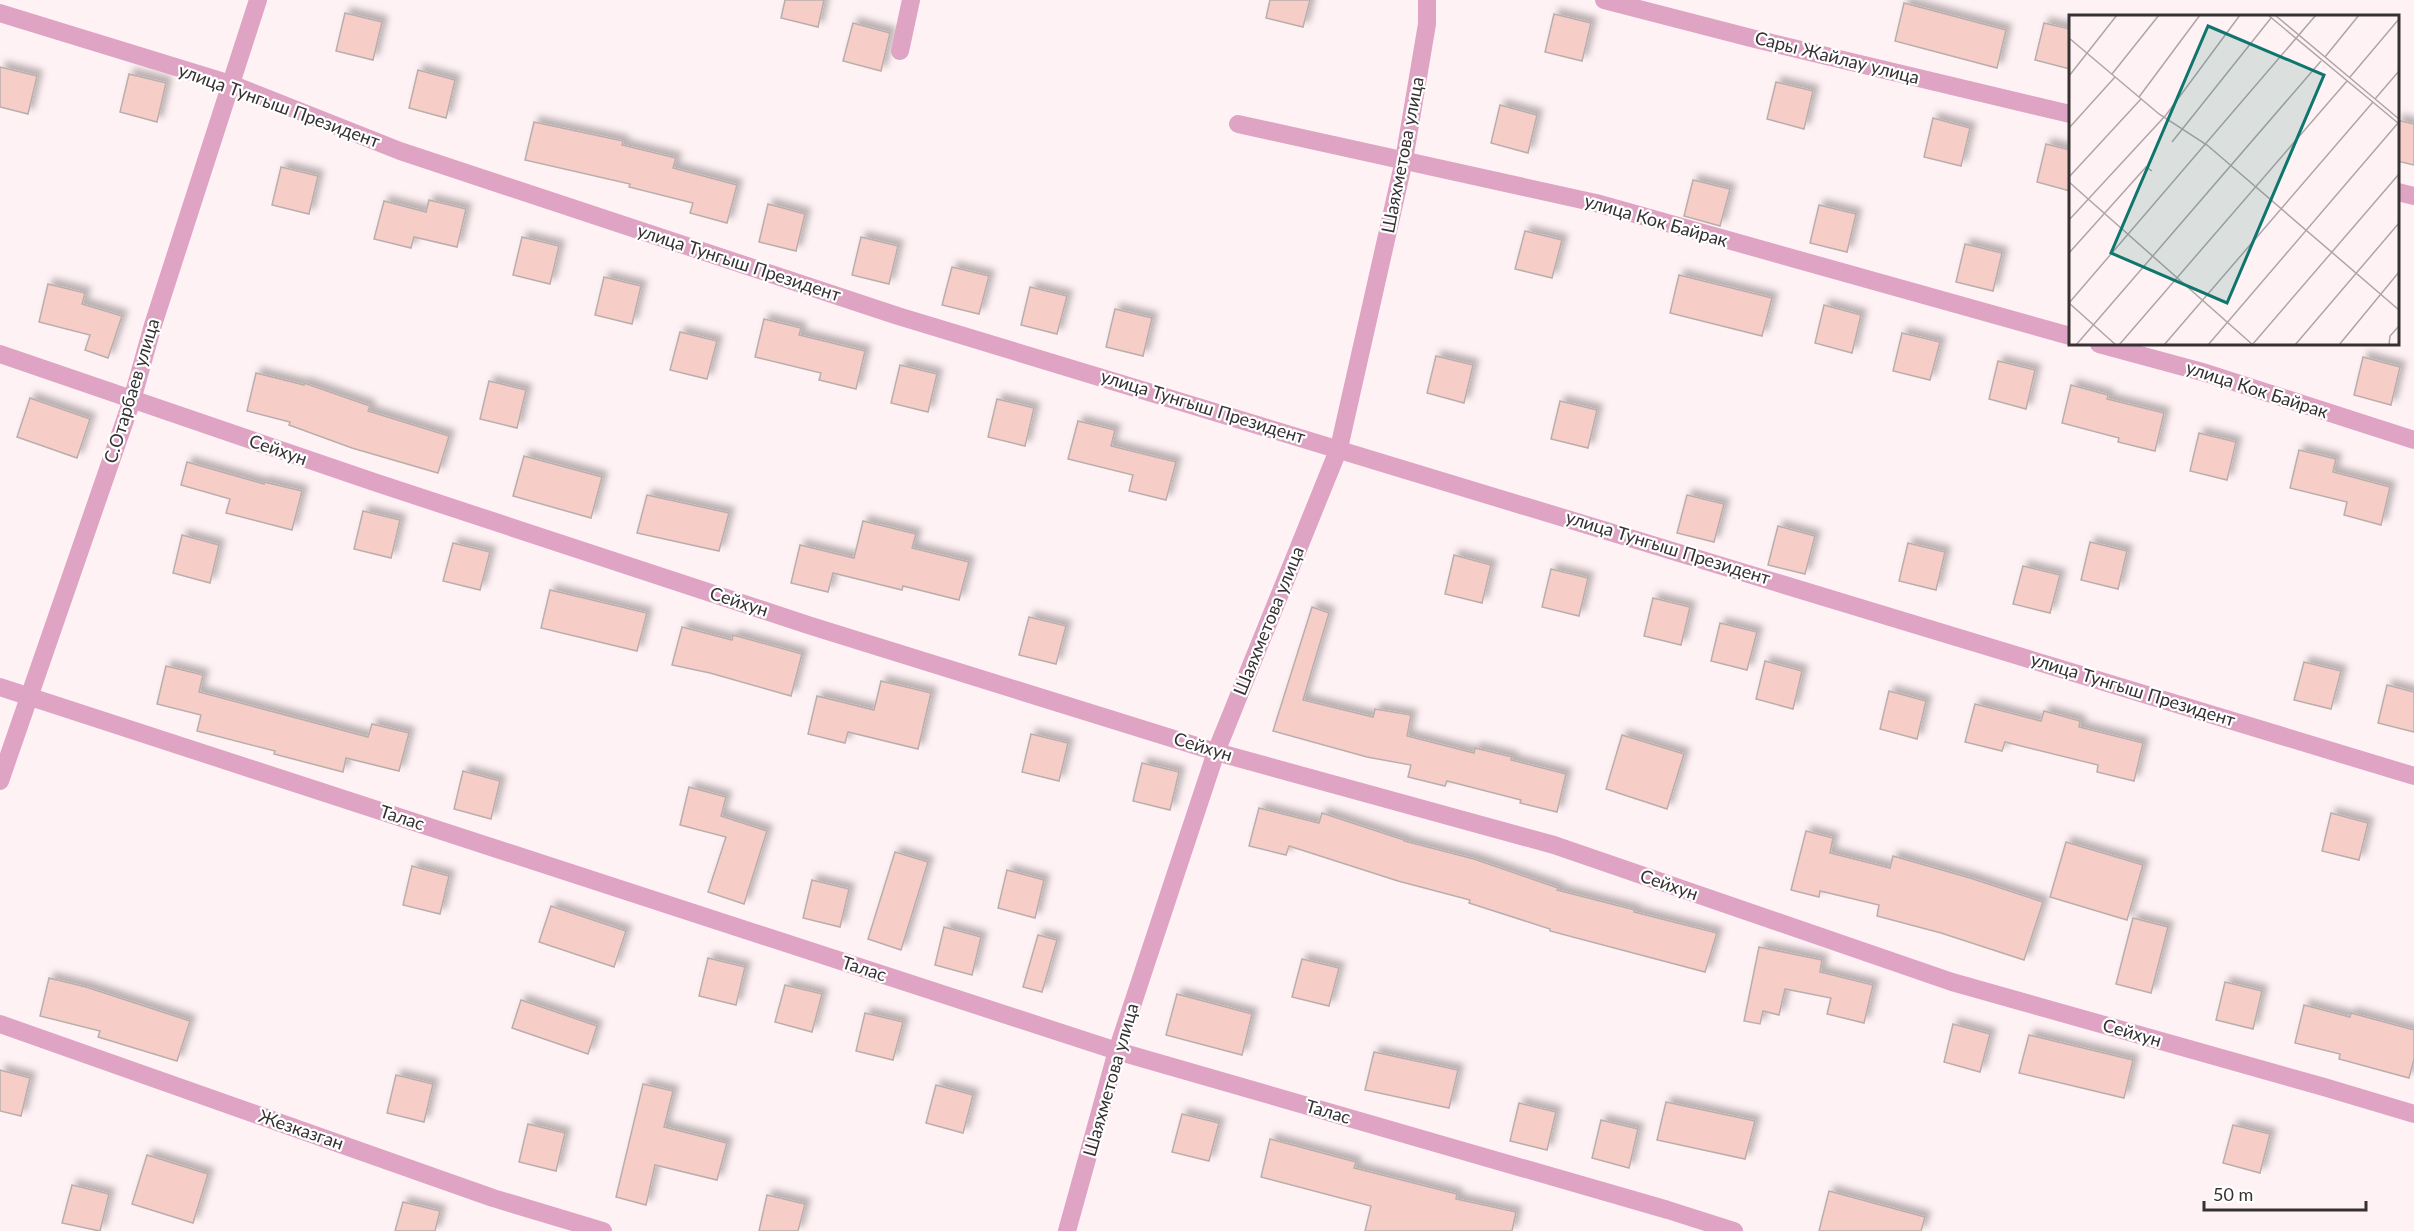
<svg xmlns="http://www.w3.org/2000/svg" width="2414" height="1231" font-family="Lato,sans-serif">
  <defs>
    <filter id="shadow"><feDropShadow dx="5.5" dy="-5.5" stdDeviation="3" flood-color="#0004"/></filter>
  </defs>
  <rect width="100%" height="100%" fill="#fff2f4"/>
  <g fill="#f7cdc8" stroke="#baaead" stroke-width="1.5" filter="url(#shadow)">
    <path d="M785,0H824L818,27L781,18Z"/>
    <path d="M1270,0H1310L1303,27L1266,18Z"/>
    <path d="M1904,3L2006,30L1997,68L1895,41Z"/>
    <path d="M345,13L382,22L373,60L336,51Z"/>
    <path d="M1554,14L1591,23L1582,61L1545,52Z"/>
    <path d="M853,23L890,33L881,71L843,61Z"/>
    <path d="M2044,23L2070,29V69L2035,60Z"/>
    <path d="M0,67L37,76L28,114L0,107Z"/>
    <path d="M418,70L455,80L446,118L409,108Z"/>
    <path d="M129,74L166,83L157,122L120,112Z"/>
    <path d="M1776,82L1813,91L1804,129L1767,119Z"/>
    <path d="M1500,105L1537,115L1528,153L1491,143Z"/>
    <path d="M1933,118L1970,128L1961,166L1924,157Z"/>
    <path d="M2397,120L2414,124V165L2397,161Z"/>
    <path d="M534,122L623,141L622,145L676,158L673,168L737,185L727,223L690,213L693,203L629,187L630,184L525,160Z"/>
    <path d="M2046,144L2070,150V191L2037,182Z"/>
    <path d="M281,167L318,176L309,214L272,205Z"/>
    <path d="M1693,180L1730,189L1720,226L1684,216Z"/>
    <path d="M429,200L466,209L457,247L414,237L411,248L374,239L384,201L426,212Z"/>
    <path d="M768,204L805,214L796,251L759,242Z"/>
    <path d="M1819,205L1856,214L1847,252L1810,243Z"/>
    <path d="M1525,231L1562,240L1552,278L1515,269Z"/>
    <path d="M522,237L559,246L550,284L513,275Z"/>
    <path d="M861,237L898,246L889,284L852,275Z"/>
    <path d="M1965,244L2002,253L1993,291L1956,282Z"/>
    <path d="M952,267L989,276L979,314L942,305Z"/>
    <path d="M1679,275L1772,298L1762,336L1670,313Z"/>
    <path d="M604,277L641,286L632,324L595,315Z"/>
    <path d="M48,284L85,293L82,304L122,316L108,358L85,350L90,335L39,322Z"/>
    <path d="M1030,287L1067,296L1057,334L1021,325Z"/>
    <path d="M1824,305L1861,315L1852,353L1815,343Z"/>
    <path d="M1115,309L1152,318L1143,356L1106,347Z"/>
    <path d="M764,319L801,328L799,335L865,351L856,389L819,380L821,373L755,357Z"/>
    <path d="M680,332L717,341L707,379L670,370Z"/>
    <path d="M1902,333L1940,342L1930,380L1893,371Z"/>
    <path d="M1436,356L1473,365L1464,403L1427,393Z"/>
    <path d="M2363,357L2400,367L2391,405L2354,395Z"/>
    <path d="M1998,361L2035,370L2026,409L1989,399Z"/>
    <path d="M900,365L937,374L928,412L891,403Z"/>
    <path d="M256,373L304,385V383L370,406L368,411L449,436L438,473L352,448L289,425L290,422L247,411Z"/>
    <path d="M489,381L526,390L517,428L480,419Z"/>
    <path d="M2071,385L2108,395L2107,399L2164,413L2155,451L2118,442L2119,438L2062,423Z"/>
    <path d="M30,398L90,419L77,458L17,437Z"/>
    <path d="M997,399L1034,408L1025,446L988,437Z"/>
    <path d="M1560,401L1597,410L1588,448L1551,439Z"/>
    <path d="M1078,421L1115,430L1111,446L1176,462L1166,500L1129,491L1133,475L1068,459Z"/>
    <path d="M2199,433L2236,442L2227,480L2190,471Z"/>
    <path d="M2299,450L2336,459L2333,472L2390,487L2381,525L2344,515L2347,502L2290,488Z"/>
    <path d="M524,456L602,477L591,518L513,496Z"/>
    <path d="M187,462L264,484V482L302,491L292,530L226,513L230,499L181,485Z"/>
    <path d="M647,495L729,513L719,551L637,533Z"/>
    <path d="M1687,495L1724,504L1714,542L1677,533Z"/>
    <path d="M363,511L400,520L391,558L354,549Z"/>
    <path d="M863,521L916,534L912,548L969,562L959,600L903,586L902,590L833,573L828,592L791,583L800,545L854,558Z"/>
    <path d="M1778,526L1815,536L1805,574L1768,565Z"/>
    <path d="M182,535L219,545L210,583L173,573Z"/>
    <path d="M2090,542L2127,551L2118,589L2081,580Z"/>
    <path d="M453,543L490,552L480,590L443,581Z"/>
    <path d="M1908,543L1945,552L1936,590L1899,581Z"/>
    <path d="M1454,555L1491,565L1482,603L1445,594Z"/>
    <path d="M2023,566L2060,575L2050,613L2013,604Z"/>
    <path d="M1551,569L1588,578L1579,616L1542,607Z"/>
    <path d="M550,590L647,613L637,651L541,628Z"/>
    <path d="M1653,598L1690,607L1681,645L1644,636Z"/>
    <path d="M1312,607L1329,613L1303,700L1373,717L1375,709L1411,715L1407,736L1474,753L1475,748L1512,757L1511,760L1566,774L1557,812L1520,803L1521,800L1447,781L1445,786L1408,777L1411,765L1367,757L1273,731Z"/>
    <path d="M1029,617L1066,626L1056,664L1019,655Z"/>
    <path d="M1720,623L1757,632L1747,670L1711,661Z"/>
    <path d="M682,627L732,640L733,635L802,654L791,696L710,673L672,665Z"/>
    <path d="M1765,661L1802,671L1793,709L1756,699Z"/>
    <path d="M2304,662L2341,671L2331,709L2294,700Z"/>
    <path d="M166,666L203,675L199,692L368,737L372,724L409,733L399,771L346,758L343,772L274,754L275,751L197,731L201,715L157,704Z"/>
    <path d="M881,681L931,693L918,749L848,732L845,743L808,734L817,696L874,710Z"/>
    <path d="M2387,685L2414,692V732L2378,723Z"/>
    <path d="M1889,691L1926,701L1917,739L1880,729Z"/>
    <path d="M1975,704L2041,721L2044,711L2080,721L2079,727L2143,743L2134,781L2097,772L2098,765L2005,742L2002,751L1965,742Z"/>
    <path d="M1031,734L1068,743L1059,781L1022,772Z"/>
    <path d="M1622,735L1684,754L1667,809L1606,789Z"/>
    <path d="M1142,763L1179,772L1170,810L1133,801Z"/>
    <path d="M463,771L500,781L491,819L454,809Z"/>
    <path d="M689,787L726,797L721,816L767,831L744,904L708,892L726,837L680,825Z"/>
    <path d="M1259,808L1319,823L1322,813L1404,840V841L1474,859L1558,888L1557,890L1635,910L1634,912L1717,933L1705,972L1550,931V929L1469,903L1470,900L1398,881L1289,846L1286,855L1249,846Z"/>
    <path d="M2331,813L2368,823L2359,860L2322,851Z"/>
    <path d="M1806,831L1833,838L1830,853L1890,868L1893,856L1970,878L2043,902L2024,960L1941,933L1877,916L1879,905L1820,891L1819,897L1791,890Z"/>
    <path d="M2066,842L2143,865L2127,920L2050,897Z"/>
    <path d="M895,852L928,862L901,950L868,939Z"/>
    <path d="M412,866L449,876L440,914L403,905Z"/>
    <path d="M1007,870L1044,880L1035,918L998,908Z"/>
    <path d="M812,880L849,889L840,927L803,918Z"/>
    <path d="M551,906L626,931L614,967L539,942Z"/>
    <path d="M2133,918L2168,927L2151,993L2116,984Z"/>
    <path d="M944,927L981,937L972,975L935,965Z"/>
    <path d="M1038,935L1057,940L1042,992L1023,987Z"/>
    <path d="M1759,947L1822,960L1820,972L1873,985L1864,1023L1827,1014L1831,998L1785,989L1779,1015L1763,1011L1760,1024L1744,1021Z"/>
    <path d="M708,958L745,967L736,1005L699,996Z"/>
    <path d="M1302,959L1339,968L1329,1006L1292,997Z"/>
    <path d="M49,978L86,987L190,1021L177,1061L98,1037L100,1031L40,1016Z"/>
    <path d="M2225,982L2262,991L2253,1029L2216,1020Z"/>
    <path d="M785,985L822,994L812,1032L775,1022Z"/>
    <path d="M1177,994L1252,1014L1242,1055L1166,1035Z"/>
    <path d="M521,1000L597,1026L588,1054L512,1028Z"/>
    <path d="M2304,1005L2350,1017L2351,1013L2414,1030V1059L2409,1078L2339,1059L2340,1054L2295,1043Z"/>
    <path d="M865,1013L903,1022L893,1060L856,1051Z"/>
    <path d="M1953,1024L1990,1034L1980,1072L1944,1062Z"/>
    <path d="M2029,1035L2133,1060L2124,1098L2019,1073Z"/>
    <path d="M1374,1052L1458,1070L1449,1108L1365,1090Z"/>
    <path d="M0,1070L30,1078L21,1116L0,1111Z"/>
    <path d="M396,1075L433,1084L424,1122L387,1113Z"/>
    <path d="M643,1084L673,1091L664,1127L727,1143L717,1180L655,1165L646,1205L616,1197Z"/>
    <path d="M936,1085L973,1095L963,1133L926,1123Z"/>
    <path d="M1666,1102L1755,1121L1745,1159L1657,1140Z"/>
    <path d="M1519,1103L1556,1112L1547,1150L1510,1141Z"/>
    <path d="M1182,1114L1219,1123L1209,1161L1172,1152Z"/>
    <path d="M1601,1120L1638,1129L1629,1168L1592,1158Z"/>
    <path d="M528,1124L565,1133L556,1171L519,1162Z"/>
    <path d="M2233,1125L2270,1134L2260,1173L2223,1163Z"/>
    <path d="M1270,1139L1356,1162L1354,1168L1457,1194L1456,1199L1516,1212L1512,1231H1365L1371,1206L1261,1177Z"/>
    <path d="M147,1155L208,1174L193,1223L132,1204Z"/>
    <path d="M72,1185L109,1194L100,1231L62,1223Z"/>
    <path d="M1829,1191L1925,1217L1921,1231H1819Z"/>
    <path d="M767,1195L805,1204L798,1231H759Z"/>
    <path d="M403,1202L440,1211L435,1231H395Z"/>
  </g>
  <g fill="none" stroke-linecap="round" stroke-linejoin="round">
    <g stroke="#dfa3c3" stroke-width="18">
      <path d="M1604,0L1755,39L2070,114"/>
      <path d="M0,13L231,84L400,151L898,316L2414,776"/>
      <path d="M900,51L911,0"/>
      <path d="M1238,124L1596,203L2070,336"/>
      <path d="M2398,192L2414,196"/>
      <path d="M2099,344L2206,373L2414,440"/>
      <path d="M0,354L374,482L808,625L1216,752L1554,845L1952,982L2324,1087L2414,1114"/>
      <path d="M0,687L1117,1051L1668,1210L1734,1231"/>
      <path d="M0,781L132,400L153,325L258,0"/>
      <path d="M0,1024L493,1198L603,1231"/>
      <path d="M1067,1231L1117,1051L1216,752L1339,448L1404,160L1427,24V0"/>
    </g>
  </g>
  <g text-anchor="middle" stroke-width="4.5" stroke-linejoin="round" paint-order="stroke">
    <g font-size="18" fill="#363233" stroke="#fff">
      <text transform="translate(1837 58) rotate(14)" y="6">Сары Жайлау улица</text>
      <text transform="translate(279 106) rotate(20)" y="6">улица Тунгыш Президент</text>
      <text transform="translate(1403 155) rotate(-79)" y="6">Шаяхметова улица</text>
      <text transform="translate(1656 221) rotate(16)" y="6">улица Кок Байрак</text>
      <text transform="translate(739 263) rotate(18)" y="6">улица Тунгыш Президент</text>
      <text transform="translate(2257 390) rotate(18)" y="6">улица Кок Байрак</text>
      <text transform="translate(132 391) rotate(-73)" y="6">С.Отарбаев улица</text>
      <text transform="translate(1203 407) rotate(17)" y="6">улица Тунгыш Президент</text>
      <text transform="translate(278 450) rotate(19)" y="6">Сейхун</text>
      <text transform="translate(1668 548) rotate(17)" y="6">улица Тунгыш Президент</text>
      <text transform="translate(739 602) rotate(18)" y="6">Сейхун</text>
      <text transform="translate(1269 621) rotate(-68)" y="6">Шаяхметова улица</text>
      <text transform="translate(2133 690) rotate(17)" y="6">улица Тунгыш Президент</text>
      <text transform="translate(1203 747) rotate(17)" y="6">Сейхун</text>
      <text transform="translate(402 818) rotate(18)" y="6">Талас</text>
      <text transform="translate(1669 885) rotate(19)" y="6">Сейхун</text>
      <text transform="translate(864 969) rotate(18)" y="6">Талас</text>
      <text transform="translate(2132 1033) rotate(16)" y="6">Сейхун</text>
      <text transform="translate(1111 1080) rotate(-74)" y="6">Шаяхметова улица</text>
      <text transform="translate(1328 1112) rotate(16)" y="6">Талас</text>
      <text transform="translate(301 1130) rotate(19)" y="6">Жезказган</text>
    </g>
  </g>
  <g transform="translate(2069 15)">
    <rect width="330" height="330" fill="#fff2f4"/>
    <path fill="none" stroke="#afa5a7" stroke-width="1.5" d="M199,0L329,108M206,0L330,104M0,23L90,99L138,130L330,295M256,42L290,0M43,59L90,0M0,61L48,0M281,62L330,4M70,82L131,0M306,84L330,56M0,113L46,62M103,127L202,3M0,162L72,84M0,167L184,330M0,205L97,100L171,0M0,238L77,152L83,156M0,288L247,0M0,288L47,330M7,330L252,46M50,330L278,66M95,330L304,87M139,330L329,108M183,330L330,159M226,330L330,208M270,330L330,257M320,330L321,321L330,311"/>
    <path fill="#0f766e" fill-opacity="0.15" stroke="#0f766e" stroke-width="3" d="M139,11L255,60L158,288L42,238Z"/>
    <rect width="330" height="330" fill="none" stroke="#363233" stroke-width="3"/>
  </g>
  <path d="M2204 1201v9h162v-9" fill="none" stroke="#363233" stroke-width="3"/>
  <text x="2213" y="1201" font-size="18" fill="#363233" stroke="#ffffff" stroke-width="4.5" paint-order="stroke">50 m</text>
</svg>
